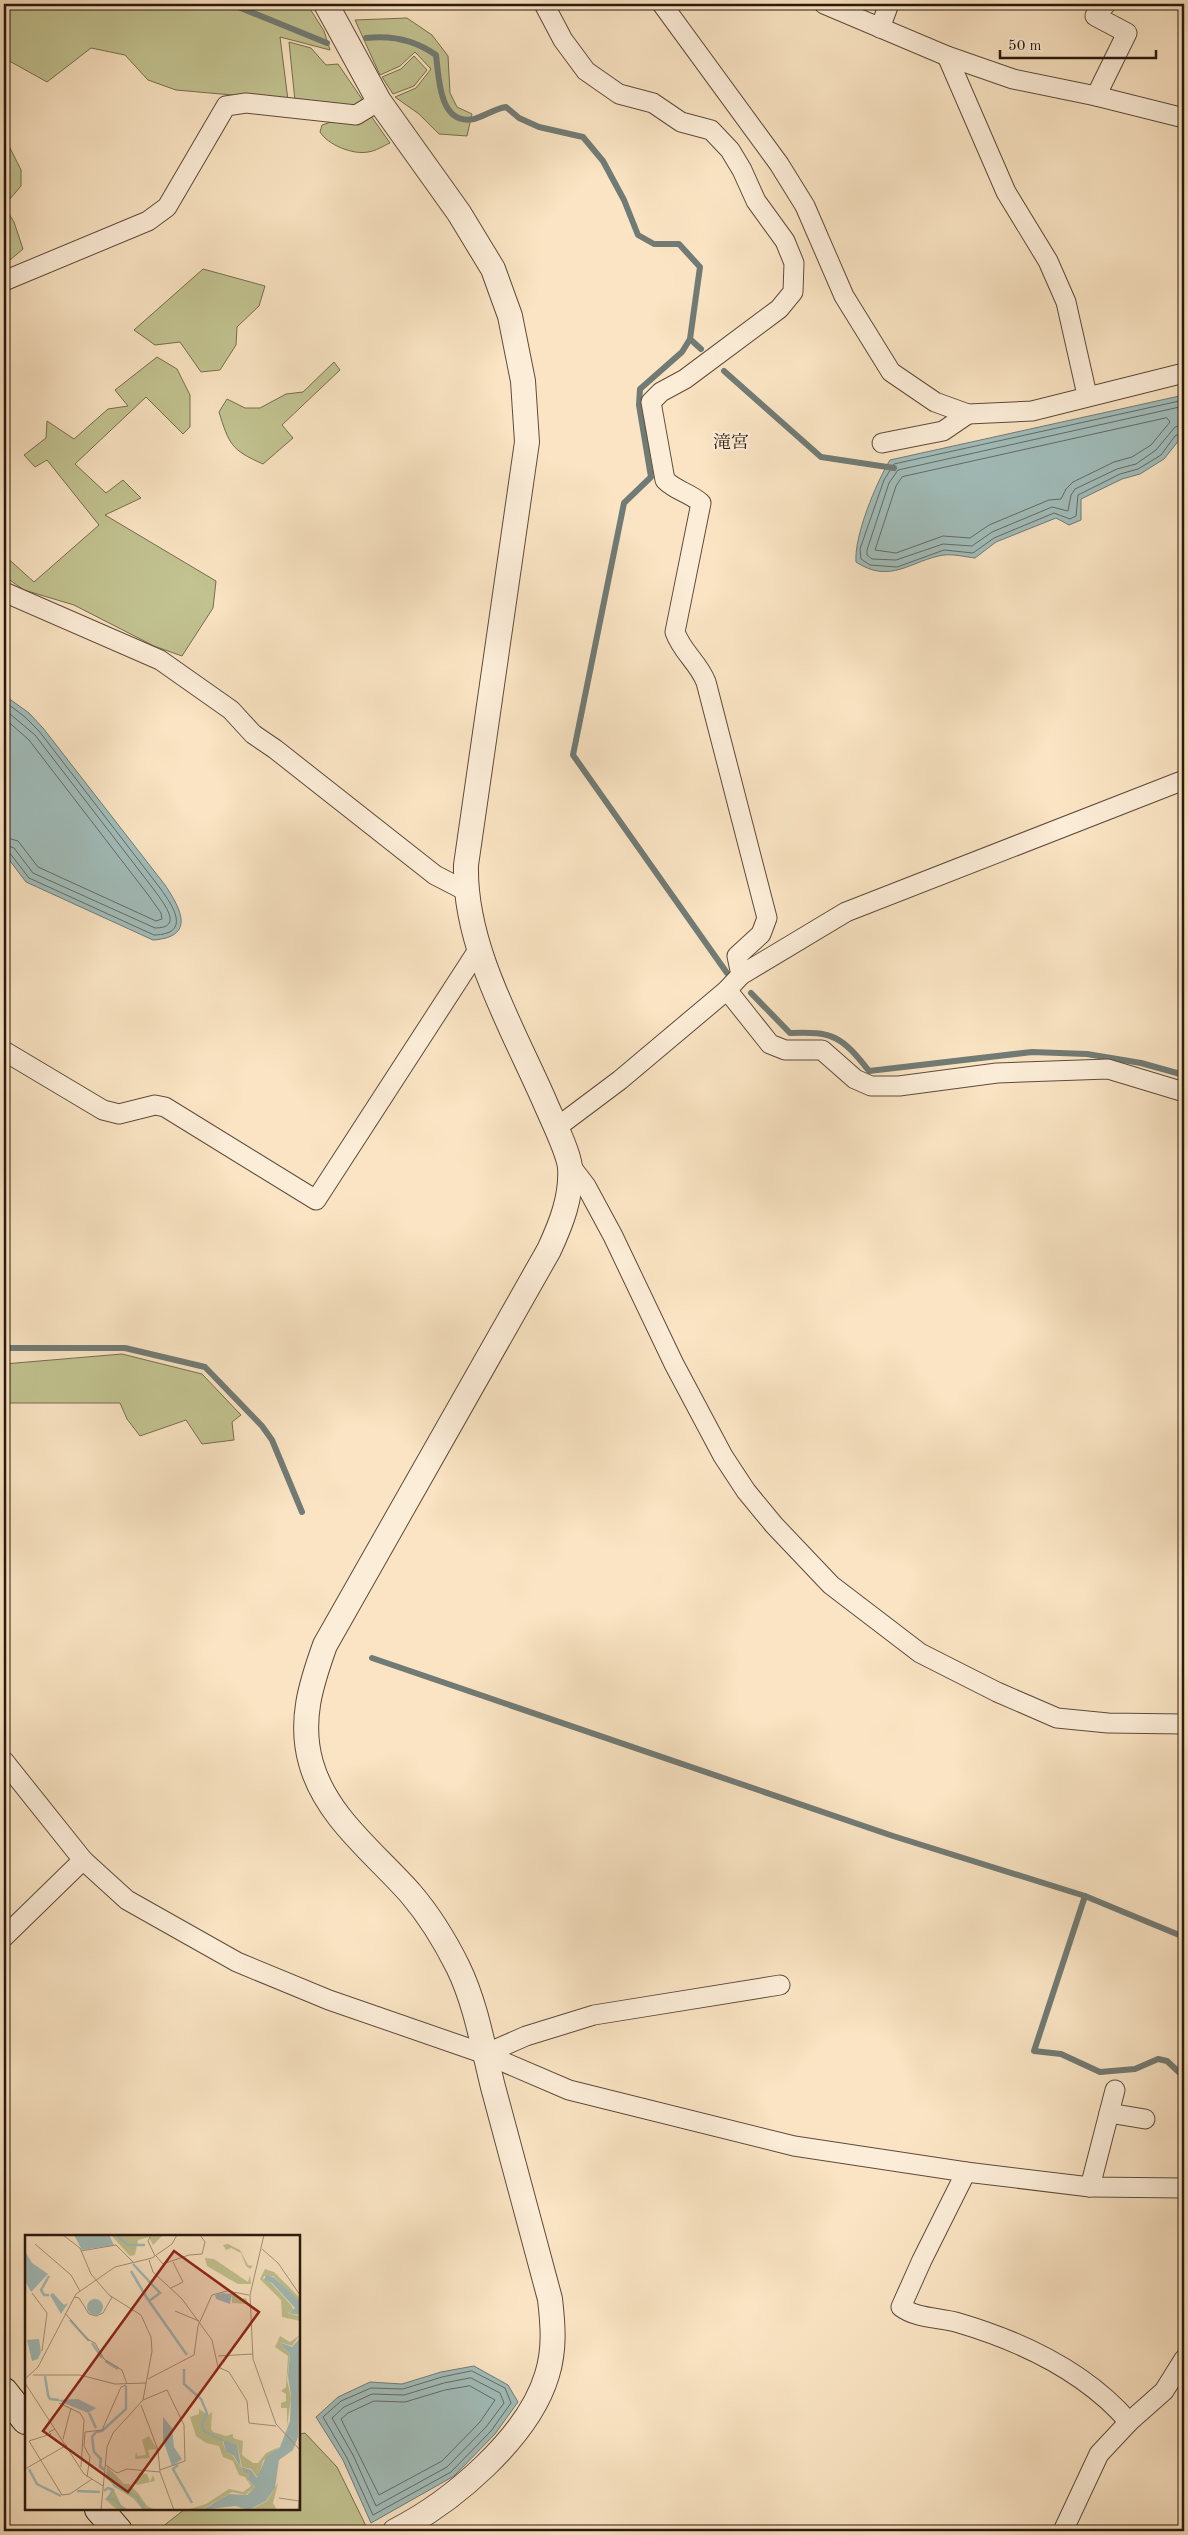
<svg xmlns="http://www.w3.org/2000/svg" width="1188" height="2535" font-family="'Old Standard TT','Noto Serif JP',serif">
  <rect width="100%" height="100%" fill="#fae4c3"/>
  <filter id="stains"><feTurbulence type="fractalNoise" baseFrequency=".004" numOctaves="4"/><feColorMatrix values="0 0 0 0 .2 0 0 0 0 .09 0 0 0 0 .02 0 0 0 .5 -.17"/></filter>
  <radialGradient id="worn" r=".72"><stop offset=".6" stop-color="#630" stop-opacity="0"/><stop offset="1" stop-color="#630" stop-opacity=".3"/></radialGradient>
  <g fill="#c2c391" stroke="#766e4e">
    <path d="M4,4H307L324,31L330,50L280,37L288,100L176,90L148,80L125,55L91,48L47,82L4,58Z"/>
    <path d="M407,18L432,35L448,56L450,93L457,107L472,114L467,136L439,134L419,114L395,97L416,88L431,69L415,52L400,66L380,75L355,20Z"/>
    <path d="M289,42L311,48L326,65L338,64L364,102L350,108L295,101Z"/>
    <path d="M414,56L427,70L414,86L393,94L382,77L401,69Z"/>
    <path d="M371,116L390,143C383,146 376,151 368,152C353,155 328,145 320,132L322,125L334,121Z"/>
    <path d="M4,136L21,170V186L4,206L14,222L23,249L4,265Z"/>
    <path d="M203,269L265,286L259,306L237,327L236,345L220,370L201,372L180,342L155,345L134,330Z"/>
    <path d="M157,357L177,369L190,395V427L183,434L146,397L75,464L106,493L123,480L141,498L105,515L216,581L213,608L182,656L154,646L74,605L24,590L4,576V555L34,582L99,525L47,460L35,467L24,455L46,438L47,421L74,439L108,409L128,406L115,390Z"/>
    <path d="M334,362L340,370L282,425L293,438L263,464C231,450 229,444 219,412L227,399L245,408H260L286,394L303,392Z"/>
    <path d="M122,1354L202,1374L241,1415L232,1422L234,1440L202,1444L186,1420L140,1436L127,1419L120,1403H4V1364Z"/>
    <path d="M305,2433L337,2467L368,2530L157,2531L185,2509H299V2434Z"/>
  </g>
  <g fill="#a1bdbb" stroke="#717b75">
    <path d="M1184,395V434L1164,459L1140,474L1122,479L1081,499V520L1069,525L1056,518L996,542L975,558C966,557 954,554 944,555C911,560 891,585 856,562C854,536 876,483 890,460Z"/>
    <path d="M4,695L29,713L43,728L165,885C181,909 196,937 153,940L26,882L4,853Z"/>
    <path d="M474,2366L508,2385L518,2402L495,2434L454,2476L371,2523L343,2460L316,2417L338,2397L370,2382L402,2384L441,2372Z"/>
  </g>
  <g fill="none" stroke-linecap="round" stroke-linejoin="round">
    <g stroke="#666a64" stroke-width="1">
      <path d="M1184,400L894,464L884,480L860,549L861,559L870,565L897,567L944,550L973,553L994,538L1054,513L1070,519L1076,516L1078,495L1120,474L1138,469L1161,455L1175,436L1184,431"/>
      <path d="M1184,406L898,470L889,483L867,550V555L872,559L896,560L943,544L972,546L992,532L1052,507L1068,511L1071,495L1075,489L1117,469L1136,464L1156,450L1175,427L1184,424"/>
      <path d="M1167,418L1170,422L1151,445L1132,457L1114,462L1073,482L1066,489L1061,499L1049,500L989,525L970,538L943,536L896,553L875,550L896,486L902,477Z"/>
      <path d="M4,701L25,717L39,731L160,888C173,906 192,934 154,935L29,878L9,852L4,851"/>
      <path d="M4,709L35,735L155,891C164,904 184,928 155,928L33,873L14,848L4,844"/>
      <path d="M4,718L29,740L149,896L161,913L162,919L156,921L38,867L18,841L4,837"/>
      <path d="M472,2371L505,2388L511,2403L491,2431L451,2472L373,2515L347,2458L323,2417L341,2401L371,2388L403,2389L442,2377Z"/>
      <path d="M471,2378L500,2393L504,2403L486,2427L447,2467L376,2506L353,2455L332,2418L344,2407L372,2394L404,2395L444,2383Z"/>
      <path d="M470,2386L495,2400L480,2422L442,2461L379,2495L341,2419L348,2413L374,2401L405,2402L445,2390Z"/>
    </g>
    <g stroke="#717b75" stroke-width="6">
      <path d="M231,4L327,43"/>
      <path d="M366,38C391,35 415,40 436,55C439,78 439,126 474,119C485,116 494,109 506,107L519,118L539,127L583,137L603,161L624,200L638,235L654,244H679L700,267L690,339L701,349"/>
      <path d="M690,339L682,352L640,389L639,405L651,477L624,503L573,755L727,973"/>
      <path d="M724,371L821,457L894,468"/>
      <path d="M751,993L790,1033C834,1031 842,1037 869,1071L1032,1052L1087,1054L1141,1063L1184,1075"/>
      <path d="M4,1348H125L205,1367L262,1426L272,1440L302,1512"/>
      <path d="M372,1658L893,1836L1085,1896L1034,2051L1061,2054L1100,2072L1135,2069L1158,2059L1167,2061L1184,2077"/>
      <path d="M1085,1896L1184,1937"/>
    </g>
    <g stroke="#5e4b3a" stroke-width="21">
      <g id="minor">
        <path d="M544,4L563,40L586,71L619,94L653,103L681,122L711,130L730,150L742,170L756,201L785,241L794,263L793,292L779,309L685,379L661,392L651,402L665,480C676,491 690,493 701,503L675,632C682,652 698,662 706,682L767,918L761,934L737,956L741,975"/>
        <path d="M662,4L779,164L805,206L844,296L891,372L935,402L968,414L1032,411L1184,373"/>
        <path d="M824,4L947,56L1013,79L1096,96L1184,118"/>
        <path d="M880,28L889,4"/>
        <path d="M947,56L1006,192L1048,261L1066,302L1087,395"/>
        <path d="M1096,96L1127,33L1095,16L1106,4"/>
        <path d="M4,281L148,221L167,207L226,106L246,103L356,115L379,101"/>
        <path d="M882,443L943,431L968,414"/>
        <path d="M4,592L160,660L231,710L253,734L275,749L435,875L466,891"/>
        <path d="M727,990L770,1044L785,1050H822L855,1079L871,1086H899L997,1073L1108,1069L1184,1092"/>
        <path d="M4,1051L103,1110L119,1114L155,1105L165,1107L316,1200L478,950"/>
        <path d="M556,1128L620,1080L727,990L741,975L846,912L1184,780"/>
        <path d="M570,1165L586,1186L613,1236L674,1364L723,1456L746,1491L774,1525L831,1585L920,1653L997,1692L1057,1718L1108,1723L1184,1724"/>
        <path d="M4,1761L83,1860L127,1900L237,1962L329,2000L485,2054L569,2090L794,2146L966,2172L1090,2187L1184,2188"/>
        <path d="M4,1937L83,1860"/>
        <path d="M485,2054L526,2036L594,2015L780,1985"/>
        <path d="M1109,2113L1145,2119"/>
        <path d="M966,2172L922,2260L901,2307C917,2319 940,2317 959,2323C1023,2342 1085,2371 1129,2422"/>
        <path d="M1090,2187L1115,2090"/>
        <path d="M1063,2531L1099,2454L1129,2422L1164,2391L1184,2359"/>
      </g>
    </g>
    <g stroke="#5e4b3a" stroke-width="26">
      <path id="tertiary" d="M326,4L379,101L459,213L493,269L510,316L523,381L527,442L466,865C464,946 512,1027 544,1100C551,1117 568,1150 570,1167C572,1197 561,1224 549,1250L325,1645C311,1684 299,1721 311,1763C326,1817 375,1853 411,1894C429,1915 445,1941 458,1967C476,2004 483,2047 493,2087C512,2157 531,2228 550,2299C553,2325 555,2349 547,2375C528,2438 452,2502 395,2531"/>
    </g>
    <g stroke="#2a180c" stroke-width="30">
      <g id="secondary">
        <path d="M4,2392L26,2420"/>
        <path d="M99,2509L118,2531"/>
      </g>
    </g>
    <use href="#minor" stroke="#fcedd8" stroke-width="19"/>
    <use href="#tertiary" stroke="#fcedd8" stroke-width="24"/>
    <use href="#secondary" stroke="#fcedd8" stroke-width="28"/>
  </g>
  <g text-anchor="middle" stroke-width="4.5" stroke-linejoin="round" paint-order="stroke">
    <g font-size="18" fill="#2a180c" stroke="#fcedd8">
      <text x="731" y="448">滝宮</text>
    </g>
  </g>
  <g transform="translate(25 2235)">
    <rect width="275" height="275" fill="#fae4c3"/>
    <path d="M86,0H138L128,10L124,2L113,5L110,20L105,21ZM203,9L215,15L223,30L228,31L225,34L221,31L216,18L206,13L201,15L198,10ZM180,23L189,24L223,47L225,40L226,49H213L204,44L182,31ZM240,34L249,37L275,63V66L269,63L248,41H239L238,44L246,48L267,71L268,75L263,78L275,81V86L257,82L256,65L235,44ZM207,58L216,64L221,63L223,69L207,68ZM275,100L267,111L254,107L265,119L262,145L266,163L262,191V173H256V168L261,166V159L256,156L261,152L263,121L250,112L255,101L265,107ZM174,174L183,180L187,177L186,194L188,197L201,201L208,199V203L218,206L217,220L228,228H233L241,218L254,212L258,202L254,212L238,226L233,243L226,234L217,232L212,209L197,205L201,217L208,221L219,238H224L223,246L230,252L220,260L207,257L176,275H161L181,269L204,254L218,257L226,251L220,242L214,240L208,226L198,222L194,211L181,208L171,201L165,182L174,179ZM124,201L132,214L133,219L130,214L123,215L125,223L110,224L111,217L113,221L121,220L117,205ZM82,231L99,249H104L113,258L122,271L131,275H118L109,264L89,251L81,243ZM114,238L122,239L125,247L128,240L130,246L112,250L110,248ZM253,248L248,268L252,275H225L242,266ZM89,255L96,270L104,275L91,274L80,264Z" fill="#c2c391"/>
    <path d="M49,0H84L89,10L57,15ZM0,16L7,28L23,39L6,57L0,46ZM241,40L248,42L275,66V80L264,78L270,73L247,48L239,45ZM28,58L39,70L43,68L36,79L25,60ZM198,58L207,59L205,69L191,64L190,60ZM62 72a8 8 0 1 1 16 0a8 8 0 1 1-16 0ZM275,103L273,202L268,215L254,225L250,253L241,266L224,275L210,271L177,275L204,259L222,260L230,252L223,245L224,238H219L209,221L201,217L198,205L212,209L216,232L226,235L232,243L241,222L255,212L265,186L266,161L263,141L265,119L254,107L267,112ZM14,104L16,117L13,124L7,126L2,105ZM53,164L71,173L63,178L32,165ZM138,182L147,193L149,212L157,224L147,231L138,205Z" fill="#a1bdbb"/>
    <path fill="none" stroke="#a1bdbb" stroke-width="2.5" d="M91,0L103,10H120M108,29L135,58L124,66L162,120M106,36L123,65M24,41L16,55L19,60H24M45,85L64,106M67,108L77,123M80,126L93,134M159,134V149L176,164L182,178L177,190L179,196L198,206M20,141L23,160L25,164L34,165M64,178L71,193M71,197L77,196L101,174V151M71,197L67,202L69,217L76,224L75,231L79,235M153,230L148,234L167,268M4,234L12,249L36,261M82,237L90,251L112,262L120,275M52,256L75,257M79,256L83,253L88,255L83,264L90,265L99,275"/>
    <path fill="none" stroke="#a7927a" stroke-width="1" d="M38,0L55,13L66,39L84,60L116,80L126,102L127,116L118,165L88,198L82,212L76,275M126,0L123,6L130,21M239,0L225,60L228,124L251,189L275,215M10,9L46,40L55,56M237,14L253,28L275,60M56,16L91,10L108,27M131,21L138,29L164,20L177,19L180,7L175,0M124,25L128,37L157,64L187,105L193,132L204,137L222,166L224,188L251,191M146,53L158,47L148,27M7,58L22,78L17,116M49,62L54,63L64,79L71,81L78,78L87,62M150,76L174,86M40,78L62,104L70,108L79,124L97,135L102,149M193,121L228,119M8,140H55L90,149L121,148M0,144L13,132L51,59L90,32L127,23L147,9L152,0M123,144L169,120L173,91L187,60L202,56L224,60M0,148L59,239L78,251M118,165L142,155L159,190L160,226L135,235M34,168L55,178L59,185L56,232M116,170L133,215L135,237L149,275M30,194L24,197L26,199L4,206L37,260L45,259L67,244M38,204L46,173M81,230L92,238L102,234L135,237M0,234L42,210M62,242L65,222L59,211L60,197L77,195L96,152L101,150M254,263L274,266M273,275L275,258"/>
    <path fill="#8f2418" fill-opacity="0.15" stroke="#8f2418" stroke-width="2.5" d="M149,16L234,77L103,257L18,196Z"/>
    <rect width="275" height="275" fill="none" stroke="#2a180c" stroke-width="2.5"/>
  </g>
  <rect width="1188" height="2535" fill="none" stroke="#fae4c3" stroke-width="20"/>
  <rect x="5" y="5" width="1178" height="2525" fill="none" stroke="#2a180c" stroke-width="2.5"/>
  <rect x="10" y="10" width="1168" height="2515" fill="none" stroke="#2a180c"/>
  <path d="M1000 50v8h156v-8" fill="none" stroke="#2a180c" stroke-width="2.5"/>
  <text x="1008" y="50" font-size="15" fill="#2a180c" stroke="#fcedd8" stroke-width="4" paint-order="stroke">50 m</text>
  <rect width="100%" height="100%" filter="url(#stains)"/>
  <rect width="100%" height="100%" fill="url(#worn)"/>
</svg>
